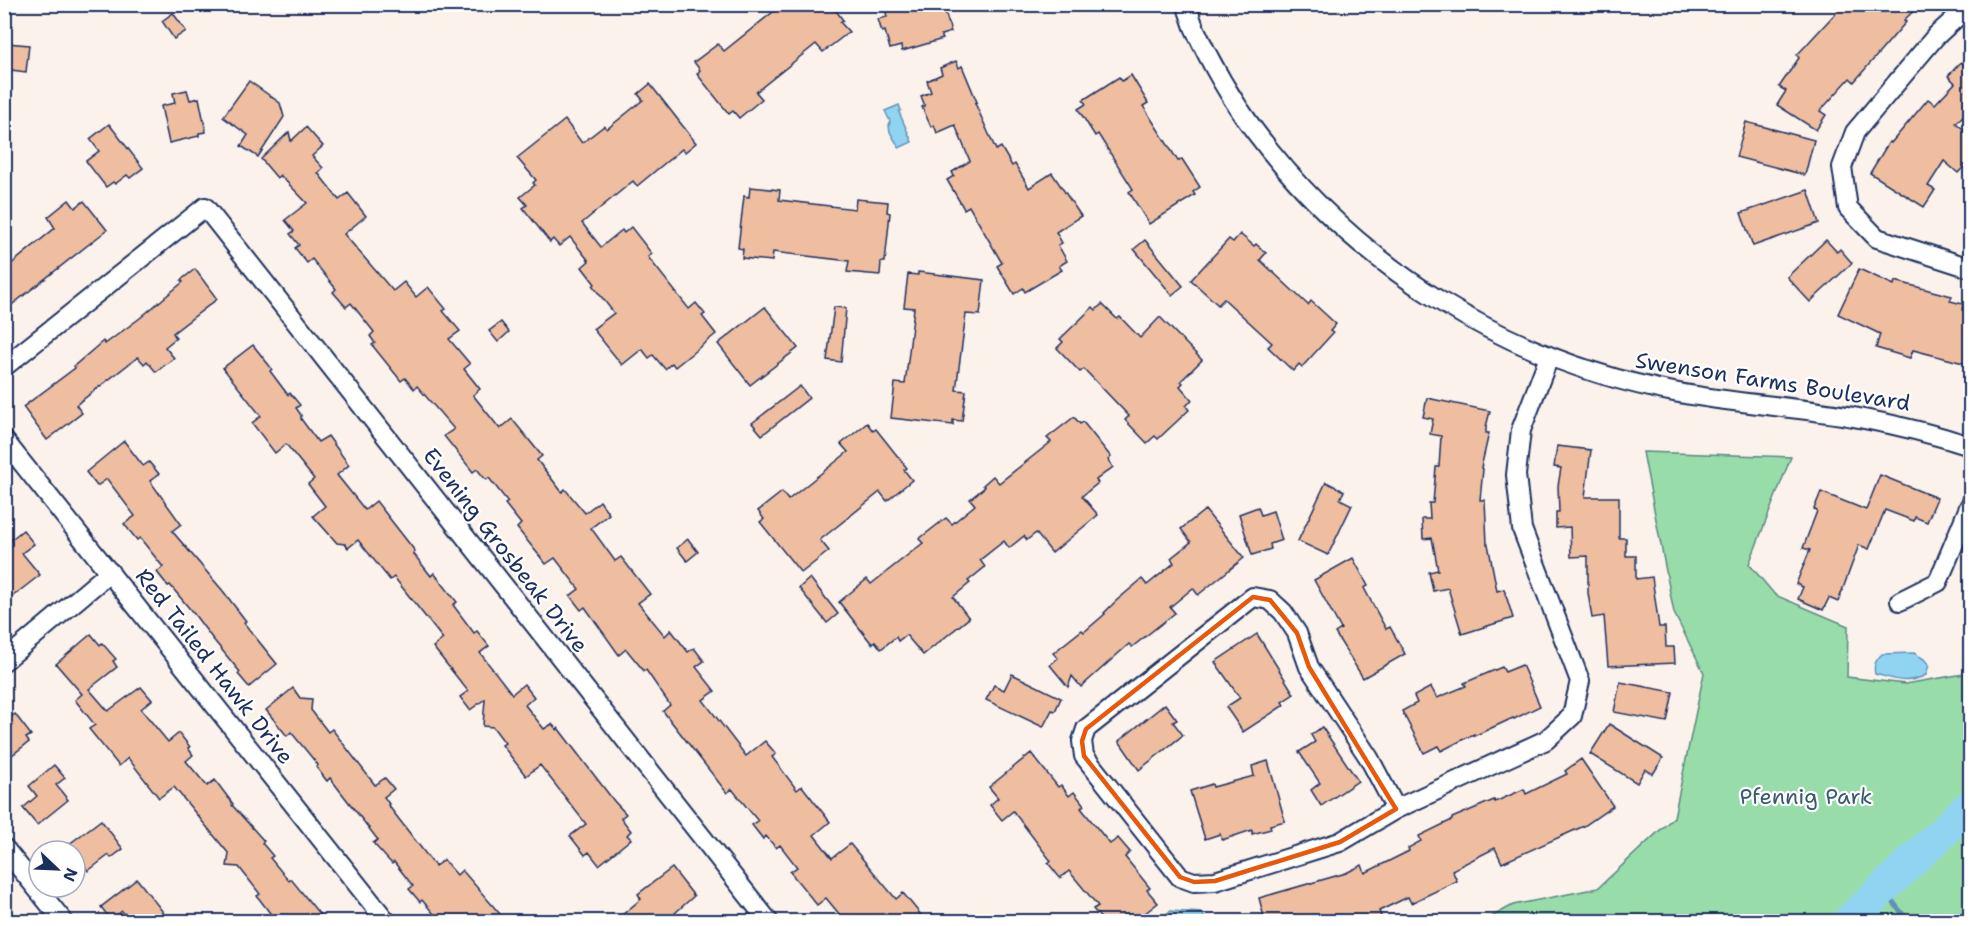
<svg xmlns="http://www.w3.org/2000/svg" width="1975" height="926" font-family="'Shantell Sans',sans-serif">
  <rect width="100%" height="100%" fill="#fcf2ec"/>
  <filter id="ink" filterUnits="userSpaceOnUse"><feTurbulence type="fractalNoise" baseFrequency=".0167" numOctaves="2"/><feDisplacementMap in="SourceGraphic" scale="12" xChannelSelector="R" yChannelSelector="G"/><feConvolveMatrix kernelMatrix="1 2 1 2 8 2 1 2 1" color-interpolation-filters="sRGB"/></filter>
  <g filter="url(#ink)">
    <path fill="#98dda9" stroke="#5a8684" stroke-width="1.5" d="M1643,452L1791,457L1749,564L1775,595L1848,626L1847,677L1905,684L1970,673V921H1484L1513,905L1598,888L1674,817L1704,673L1674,613Z"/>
    <g fill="#90d4f1" stroke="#6192b6" stroke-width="1.5">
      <path d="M899,105L901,110L899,112L912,142L899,148C895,138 886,132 890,121L885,111Z"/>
      <path d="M1914,653L1924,659L1929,665L1926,675C1906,685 1895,679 1875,674C1873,665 1876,660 1882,654Z"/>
      <path d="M1170,911L1203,913L1205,921H1157Z"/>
    </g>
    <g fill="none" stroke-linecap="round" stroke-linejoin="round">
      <path stroke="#6192b6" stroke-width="5" d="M1882,888L1909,922"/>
      <path stroke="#90d4f1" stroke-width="33" d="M1848,922L1970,806"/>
    </g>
    <g fill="#efbea0" stroke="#1b2f5e" stroke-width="1.5">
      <path d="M783,4H831L843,20L840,22L849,32L823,52L816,44L756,92L762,99L739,118L733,111L729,114L697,74L700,70L694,62L718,44L724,51Z"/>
      <path d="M884,4H943L951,32L941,35L943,39L902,51L901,46L890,49L885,31L882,32L878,19L887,17Z"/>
      <path d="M1844,4H1921L1904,20L1906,22L1854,82L1850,78L1820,111L1826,115L1816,130L1777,105L1786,91L1779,87L1799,58L1797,55Z"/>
      <path d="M173,13L186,31L174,39L162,21Z"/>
      <path d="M7,43L29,45L26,72L4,69Z"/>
      <path d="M956,61L959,68L962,66L977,102L975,103L996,150L1001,147L1012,166L1015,164L1029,188L1052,173L1081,216L1056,232L1062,243L1058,245L1067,261L1059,266L1062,270L1025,292L1023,288L1014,294L997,266L1002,263L969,206L964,209L947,180L954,176L952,172L970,161L955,125L937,133L934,125L931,127L922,107L925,106L921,96L931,92L927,81L942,74L940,68Z"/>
      <path d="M1961,62L1968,69L1971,66V108L1956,123L1971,136V159L1958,173L1944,161L1928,186L1935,190L1924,207L1870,173L1889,142L1891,143L1928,99L1935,104L1955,83L1948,76Z"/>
      <path d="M1131,75L1148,103L1143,106L1178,161L1182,159L1200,187L1193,192L1195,195L1149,224L1129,192L1133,189L1098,134L1095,136L1078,109L1086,104L1083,100L1119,77L1122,81Z"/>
      <path d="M249,81L280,103L284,117L258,157L241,146L248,135L223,117Z"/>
      <path d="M650,84L696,143L685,152L682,149L637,186L633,181L582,223L601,247L622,230L624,233L631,227L652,254L648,257L689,309L696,303L705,314L702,316L716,334L675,367L672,363L665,369L653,355L649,358L642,349L622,365L593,329L614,313L593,286L595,284L582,267L589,261L570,237L559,246L553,239L550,242L523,208L527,205L520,197L535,185L533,183L536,180L517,158L565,120L582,143L604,126L607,129L643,100L638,94Z"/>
      <path d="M187,90L190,100L199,98L206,132L199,133V136L169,143L161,106L175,103L173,93Z"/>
      <path d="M1746,122L1814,140L1805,175L1736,157Z"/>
      <path d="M109,124L143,168L130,178L127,175L115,184L113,182L106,187L86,161L99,151L90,139Z"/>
      <path d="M306,127L323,146L312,156L323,168L318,173L339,200L348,193L366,216L344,234L393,291L404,282L416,297L428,287L446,309L443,311L460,331L449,339L470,364L464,369L480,389L473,395L500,429L512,419L542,456L537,460L562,492L565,489L585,513L600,501L609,514L591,528L615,561L621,557L650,594L638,603L665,636L671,630L688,652L694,648L704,661L696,667L715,691L703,700L746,756L765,741L776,754L772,757L797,790L802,786L830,822L814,835L832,858L850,844L896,899L903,893L926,921H845L826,898L817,905L790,872L797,867L780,845L776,848L766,836L763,839L752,825L758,821L732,789L727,793L663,711L670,705L646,670L644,671L626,649L619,655L585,607L581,610L570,596L579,589L555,558L546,564L517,528L521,524L505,504L508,502L489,478L486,480L477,469L473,472L444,436L454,429L417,386L414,389L405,378L401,381L372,345L375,343L370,336L374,332L351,303L346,307L333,292L336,289L312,259L307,263L295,248L299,245L290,234L294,231L285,220L307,203L280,175L277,178L261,159L289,132L291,141Z"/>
      <path d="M750,187L780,190L779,200L855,209L856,199L888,202L887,212L890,213L885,262H881L880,275L847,272L849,261L773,252L772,261L742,258L743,249L738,248L744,196L749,197Z"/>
      <path d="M1808,190L1819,223L1753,246L1741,213Z"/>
      <path d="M69,200L75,208L84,201L107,230L4,311V270L55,228L48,217Z"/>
      <path d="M1240,234L1254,246L1256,244L1266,253L1260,260L1308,305L1311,301L1336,324L1330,331L1333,333L1302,367L1299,364L1293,371L1268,347L1272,343L1224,299L1218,305L1191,280L1229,239L1233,242Z"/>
      <path d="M1145,240L1183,286L1172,295L1134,249Z"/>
      <path d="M1826,240L1837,252L1840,249L1852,263L1810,302L1787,277Z"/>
      <path d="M195,269L217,299L173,333L176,338L165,347L174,358L156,372L147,361L144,364L138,357L76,405L82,413L47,440L23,407L75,368L74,366L103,341L105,344L140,318L183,282L181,280Z"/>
      <path d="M1859,269L1894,285L1895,281L1936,292L1952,296L1950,301L1963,304L1962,310L1971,312V365L1913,350L1910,358L1876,348L1880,334L1838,314Z"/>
      <path d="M918,272L984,280L980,315L966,314L956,390L966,391L962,421L953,420V425L891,418L895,383L905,384L909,352L914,308L904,307L908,274L918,275Z"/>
      <path d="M1102,304L1117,319L1120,317L1140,338L1160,317L1202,360L1181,381L1183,383L1180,386L1192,400L1186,406L1189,410L1158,439L1155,436L1147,443L1125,420L1129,416L1084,369L1080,372L1057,348L1063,342L1060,339L1093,307L1096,310Z"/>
      <path d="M765,307L798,348L750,385L718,344Z"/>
      <path d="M834,307L846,308L841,362L827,360Z"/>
      <path d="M501,322L509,332L498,342L489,331Z"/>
      <path d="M253,345L272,369L270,371L288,395L290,393L300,405L296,408L301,415V419L318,442L328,436L349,465L337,475L365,510L376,501L415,551L413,553L431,576L434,573L457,602L453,605L474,633L477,631L489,646L480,653L512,694L524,684L534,697L525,705L544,729L552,724L557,730L558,728L614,801L626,814L621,818L631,831L627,835L631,839L599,865L589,852L585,855L570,836L586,824L540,765L526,776L502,745L505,743L493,727L483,726L485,699L470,710L460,697L468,691L433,647L443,639L394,577L390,580L358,540L348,548L345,544L337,543L313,516L325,506L308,484L314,479L286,444L275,453L252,423L261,416L223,368Z"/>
      <path d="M800,386L809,398L762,435L752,423Z"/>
      <path d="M1427,398L1490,411L1486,427V433H1489L1481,468L1483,469L1480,500H1485L1487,544H1488L1497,591L1504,589L1513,618L1462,634L1448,588L1433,591L1429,572L1438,570L1432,538L1423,539L1422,519H1430L1429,503H1433L1436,467H1439L1441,436L1430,434L1433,419L1423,417Z"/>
      <path d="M1074,417L1080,424L1083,422L1111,457L1108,460L1113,467L1096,480L1098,483L1082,496L1098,515L1052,553L1036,533L1027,540L1024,536L1009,548L1004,541L980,560L985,567L968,581L970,583L953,597L969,618L923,655L906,635L898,641L896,637L881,649L875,641L872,644L839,602L867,579L871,584L923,543L919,539L946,518L952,524L975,505L970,499L985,487L983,485L993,476L999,483L1051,442L1047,438Z"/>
      <path d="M867,423L873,431L876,429L907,468L904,470L912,480L887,501L880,492L820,540L829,551L801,573L760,522L764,519L758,511L782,492L788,500L814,479L848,452L841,444Z"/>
      <path d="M124,441L143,466L149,462L159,474L150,481L181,524L172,531L223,591L246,621L244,623L277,664L249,687L238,674L240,672L212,638L194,614L170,585L168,586L157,572L163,567L140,538L137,540L124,524L135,516L107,479L97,486L86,472Z"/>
      <path d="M1557,446L1591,450L1585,497H1619V538H1626V556H1636V579L1652,577L1659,627H1665L1666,647H1674L1675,663L1608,666L1604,616L1592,618L1588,593V556L1571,557L1570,527L1556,528V512H1559L1558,486L1561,468L1554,467Z"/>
      <path d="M1880,475L1937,498L1927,522L1915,517L1914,521L1885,510L1869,549L1859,545L1838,602L1829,598L1823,610L1798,599L1803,587L1796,584L1810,550L1803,548L1817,511L1814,509L1821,492L1866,510Z"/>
      <path d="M1326,482L1344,491L1340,499L1352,505L1328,555L1298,541Z"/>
      <path d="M1258,507L1261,515L1273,511L1282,540L1270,544L1271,549L1252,555L1239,514Z"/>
      <path d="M1205,510L1244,558L1198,595L1193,588L1170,607L1175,613L1132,647L1129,644L1081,687L1072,676L1068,687L1050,665L1058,658L1053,653L1082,630L1084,632L1105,614L1104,613L1116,601L1142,579L1147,585L1174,563L1171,558L1191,542L1181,529Z"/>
      <path d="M23,530L34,544L22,553L40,575L4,603V545Z"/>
      <path d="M688,539L698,552L687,561L677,548Z"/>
      <path d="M1353,558L1368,586L1364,588L1386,629L1390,627L1405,654L1363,678L1335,633L1341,629L1314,580Z"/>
      <path d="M810,578L838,614L827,623L799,588Z"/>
      <path d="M91,634L100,645L102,643L116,659L113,661L117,667L89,689L108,711L141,687L152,700L141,709L168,742L179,733L190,747L188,748L193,755L186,761L207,786L215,780L233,804L232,805L264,841L262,843L273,856L270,858L289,881L291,879L325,921H276L257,896L260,894L239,867L227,866L229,854L174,787L159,798L128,758L119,766L89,729L95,725L75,700L82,694L56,664Z"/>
      <path d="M1257,634L1294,694L1282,702L1284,705L1243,732L1226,707L1240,698L1215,662Z"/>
      <path d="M1522,665L1540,706L1514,719L1513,718L1474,736V734L1441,751L1438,746L1424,753L1402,711L1417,703L1414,696L1431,687L1437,698L1466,686L1464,683L1502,667L1505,672Z"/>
      <path d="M1012,674L1061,698L1055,711L1052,710L1043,727L986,700L994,685L1004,690Z"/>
      <path d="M1620,682L1673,692L1667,722L1614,712Z"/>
      <path d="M293,688L300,698L312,699L311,710L328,732L332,729L375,785L385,778L394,789L384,797L389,804L388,805L435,866L444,860L457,875L462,870L506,921H440L422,900L420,902L409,889L413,886L394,862L392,864L373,843L378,840L330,778L327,781L316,767L318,765L291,732L287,736L266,710Z"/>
      <path d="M1165,704L1177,720L1173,722L1183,735L1139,770L1119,741Z"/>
      <path d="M15,714L31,735L26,738L29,742L4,761V722Z"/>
      <path d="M1609,724L1663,758L1653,774L1645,769L1637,783L1590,754Z"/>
      <path d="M1322,727L1358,781L1321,806L1311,790L1320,783L1299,752L1315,742L1311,735Z"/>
      <path d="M1031,753L1058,787L1061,785L1069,796L1074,792L1084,805L1081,808L1110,844L1118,838L1130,852L1125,857L1150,888L1147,890L1158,903L1135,921H1103L1093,909L1098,906L1069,871L1060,878L1048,863L1051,861L1013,811L1002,820L990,805L998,798L989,787Z"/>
      <path d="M1581,759L1613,806L1584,826L1502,863L1495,848L1452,870L1457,881L1411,903L1408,897L1379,911L1382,919L1374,921H1265L1259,898L1346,873L1362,865L1365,873L1409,851L1408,848L1421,841L1419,836L1452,820V818L1494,800L1495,802L1524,789L1526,794L1567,774L1565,771Z"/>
      <path d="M1268,761L1285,821L1270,825L1271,829L1252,834V830L1222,840L1220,834L1205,839L1190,791L1212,784L1213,787L1254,776L1252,766Z"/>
      <path d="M54,765L65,778L56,785L68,800L37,825L23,808L37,796L29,786Z"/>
      <path d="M101,820L123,849L111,858L109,855L88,871L75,851H60Z"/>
      <path d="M672,868L694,896L675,913L682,921H615L641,899L638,894Z"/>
      <path d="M137,879L163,912L150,921H131L122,911L111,920L101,907Z"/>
    </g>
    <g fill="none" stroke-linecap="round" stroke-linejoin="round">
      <g stroke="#1b2f5e" stroke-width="22">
        <g id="minor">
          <path d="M1186,4C1189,12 1191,19 1194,27C1210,62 1231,99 1254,130C1358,269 1509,362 1679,393C1739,404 1800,407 1859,418C1897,425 1934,434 1970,446"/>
          <path d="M1970,5L1936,36L1855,132L1842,167L1848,208L1877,238L1970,268"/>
          <path d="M4,367L205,207L769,922"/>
          <path d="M4,440L387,922"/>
          <path d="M1900,601L1938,582L1970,505"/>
          <path d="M4,661L110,572"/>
          <path d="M1396,809L1369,758L1309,667L1297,633L1283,612L1270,600L1253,597L1086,729L1082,741L1084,756L1180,877L1194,882L1215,881L1340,842L1396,809L1546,740L1572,716L1580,681L1522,529L1516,475L1521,430L1549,357"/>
          <path d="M4,848L64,922"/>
        </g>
      </g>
      <use href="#minor" stroke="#fff" stroke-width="18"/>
    </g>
  </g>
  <path fill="none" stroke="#e8590c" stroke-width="4.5" stroke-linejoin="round" d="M1253,597L1270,600L1297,633L1309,667L1396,809L1340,842L1215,881L1194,882L1180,877L1084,756L1082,741L1086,729Z"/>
  <g text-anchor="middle" stroke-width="4.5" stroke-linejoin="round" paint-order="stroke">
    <g font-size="22" fill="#1b2f5e" stroke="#fff">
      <text transform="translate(1773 381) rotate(9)" y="8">Swenson Farms Boulevard</text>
      <text transform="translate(506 550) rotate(52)" y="8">Evening Grosbeak Drive</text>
      <text transform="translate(215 666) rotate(52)" y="8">Red Tailed Hawk Drive</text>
    </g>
    <g font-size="22" fill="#3a5a71" stroke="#fff">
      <text x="1806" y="804">Pfennig Park</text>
    </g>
  </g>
  <rect width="1975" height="926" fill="none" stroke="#fff" stroke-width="24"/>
  <rect x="12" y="12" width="1951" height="902" fill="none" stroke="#1b2f5e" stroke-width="2" filter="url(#ink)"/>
  <g transform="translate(57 869) rotate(113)"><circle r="28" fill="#ffffff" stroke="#a4acbf" stroke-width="1.5"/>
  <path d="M0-4.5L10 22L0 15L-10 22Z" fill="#1b2f5e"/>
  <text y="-9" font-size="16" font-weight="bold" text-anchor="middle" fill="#1b2f5e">N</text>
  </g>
</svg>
